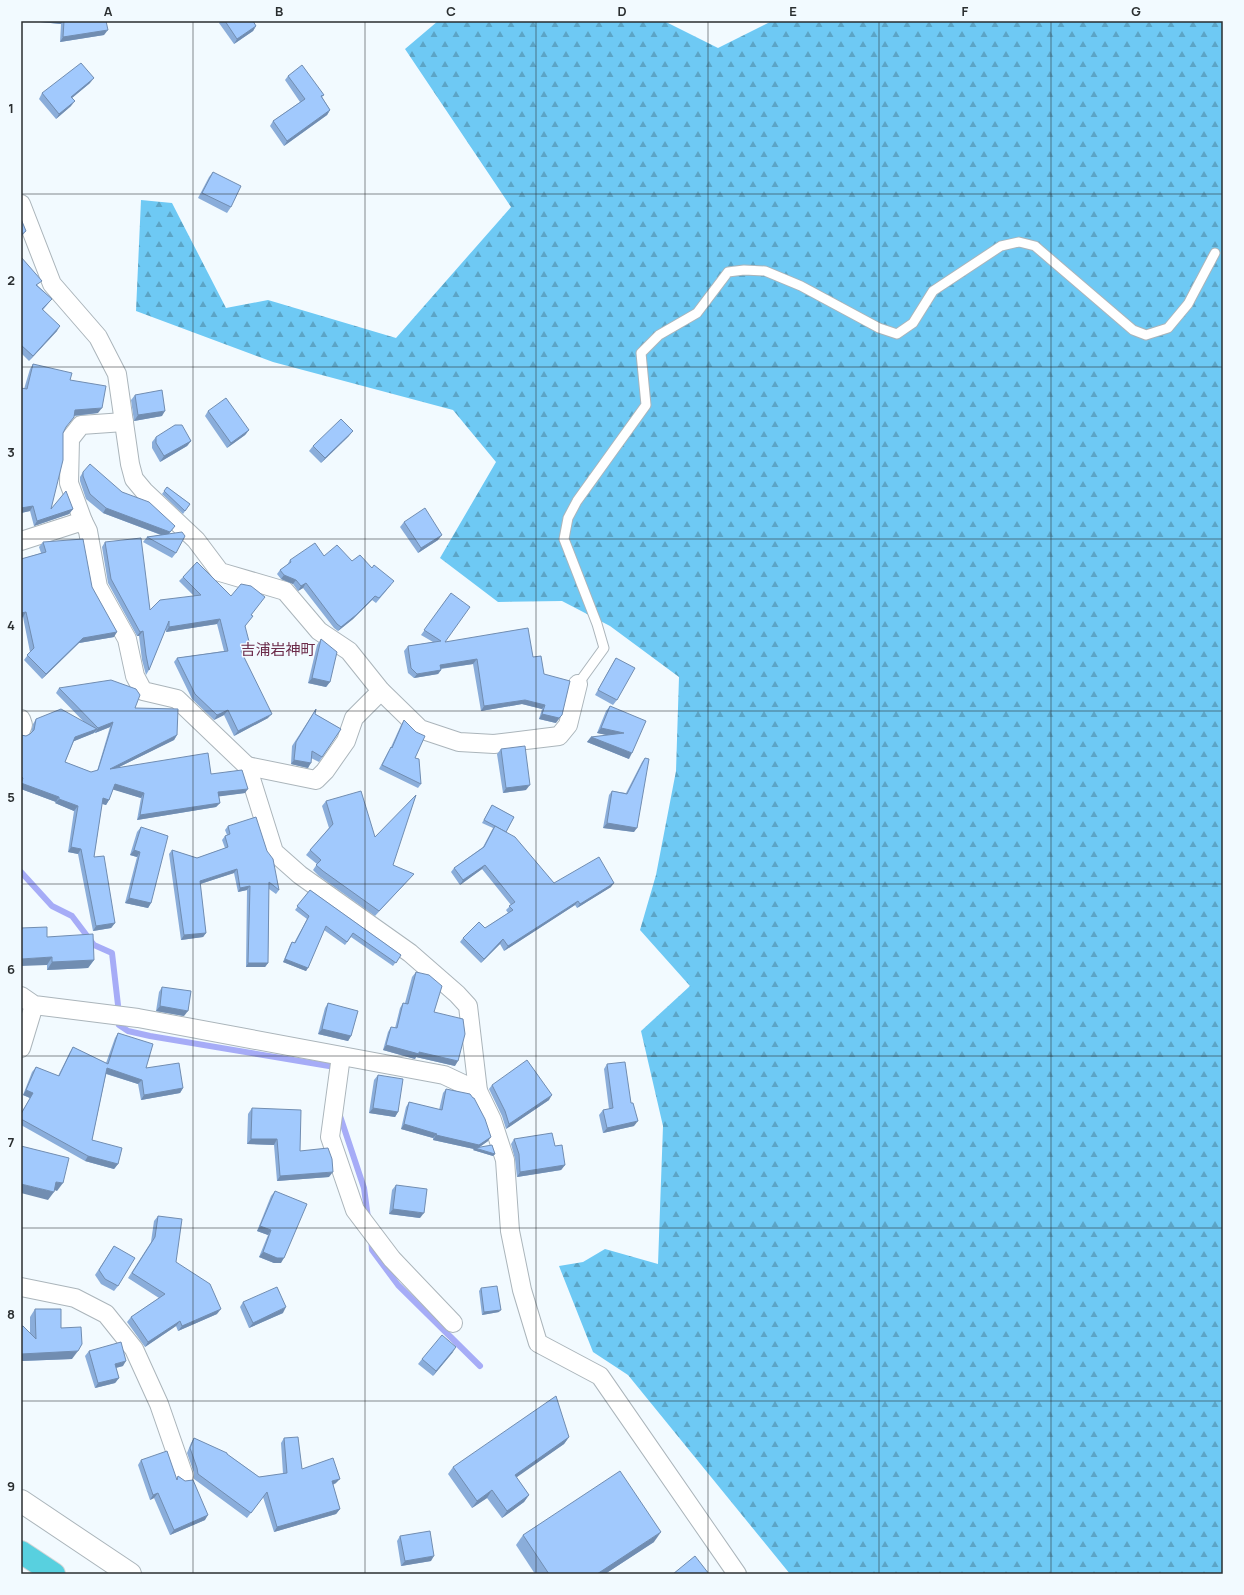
<svg xmlns="http://www.w3.org/2000/svg" width="1244" height="1595" font-family="Manrope,'Noto Sans JP',sans-serif">
  <defs>
    <pattern id="forest-firs" width="22" height="20" patternUnits="userSpaceOnUse"><rect width="22" height="20" fill="#6ec9f4"/><path d="M5 1l3.5 6h-7zM16 11l3.5 6h-7z" fill="#5ba4c6"/></pattern>
  </defs>
  <rect width="100%" height="100%" fill="#f2faff"/>
  <path fill="url(#forest-firs)" d="M438,21H664L718,48L772,21H1223V1574H790L628,1375L593,1352L559,1266L583,1262L605,1249L658,1264L663,1126L641,1031L690,986L640,930L656,875L676,771L679,677L610,626L562,601L498,602L440,558L496,462L453,410L273,362L136,311L141,200L172,203L226,308L268,300L396,338L511,207L405,49Z"/>
  <g fill="none" stroke-linecap="round" stroke-linejoin="round">
    <g stroke="#a6acf7" stroke-width="6">
      <path d="M21,872L52,906L72,916L94,945L112,953L118,1005"/>
      <path d="M119,1025L128,1031L150,1036L329,1066"/>
      <path d="M339,1113L364,1188L368,1218"/>
      <path d="M371,1239L372,1250L398,1285L480,1366"/>
    </g>
    <g stroke="#abb5bb" stroke-width="11">
      <path id="lane" d="M578,684L604,648L597,624L564,539L568,518L577,501L646,405L641,353L659,335L697,313L728,272L744,270L765,271L801,286L879,328L897,334L913,323L933,291L1001,246L1019,242L1035,246L1133,330L1146,335L1168,328L1188,304L1215,253"/>
    </g>
    <g stroke="#abb5bb" stroke-width="20">
      <g id="street">
        <path d="M21,204L52,284L98,337L117,374L130,464L134,479L144,491L196,540L220,572L285,591L319,631L349,651L381,691L420,729L459,742L494,744L559,736L568,725L578,684"/>
        <path d="M83,521L88,531L98,587L127,639L135,676L143,691L177,699L247,766L274,852L300,875L410,953L457,994L468,1006L478,1091L492,1120L505,1160L510,1231L522,1290L538,1343L600,1376L737,1574"/>
        <path d="M21,541L83,521L69,483L70,439L81,425L124,422"/>
        <path d="M21,719L23,725L21,730"/>
        <path d="M247,766L316,780L325,771L346,741L354,718L381,691"/>
        <path d="M21,996L34,1005L138,1018L444,1075L478,1091"/>
        <path d="M21,1048L34,1005"/>
        <path d="M341,1056L330,1137L355,1210L392,1259L453,1323"/>
        <path d="M21,1287L75,1298L106,1314L134,1349L159,1404L184,1476"/>
      </g>
    </g>
    <g stroke="#abb5bb" stroke-width="24">
      <path id="secondary" d="M21,1501L130,1574"/>
    </g>
    <g stroke="#d4d5d6" stroke-width="24">
      <path id="highway" d="M21,1552L54,1574"/>
    </g>
    <use href="#lane" stroke="#fff" stroke-width="9"/>
    <use href="#street" stroke="#fff" stroke-width="18"/>
    <use href="#secondary" stroke="#fff" stroke-width="22"/>
    <use href="#highway" stroke="#58d0df" stroke-width="22"/>
  </g>
  <g fill="#8aadda" fill-rule="evenodd">
    <path d="M30,21H106L104,35L60,42L61,24Z"/>
    <path d="M220,21H253L256,26L253,31L234,44L219,23Z"/>
    <path d="M288,76L324,95L322,97L330,110L327,115L284,146L270,126L273,121L300,102L285,80Z"/>
    <path d="M90,83L72,98L71,106L56,119L39,99L42,93Z"/>
    <path d="M213,172L231,207L227,213L198,198L209,177Z"/>
    <path d="M21,257L38,286L52,299L43,310L57,331L29,361L21,353Z"/>
    <path d="M33,364L70,380L98,413L74,416L65,428L63,433L51,509H73L69,514L34,526L30,511L21,513V388L24,389L30,369Z"/>
    <path d="M135,395L162,416L134,421L131,400Z"/>
    <path d="M208,411L249,430L245,435L227,448L205,416Z"/>
    <path d="M349,436L321,463L309,451L313,446Z"/>
    <path d="M156,437L191,441L187,446L160,462L152,448V442Z"/>
    <path d="M83,472L122,492L175,526L169,534L176,553L172,558L143,542L147,537L161,535L103,513L86,499L80,481V477Z"/>
    <path d="M167,487L190,504L183,514L162,494Z"/>
    <path d="M404,522L438,540L418,553L400,527Z"/>
    <path d="M43,542L92,587L114,637L79,643L42,679L24,660L30,652L23,617L21,618V559L41,553L39,547Z"/>
    <path d="M105,542L150,610L194,596L179,581L183,577L231,596L261,601L251,615L245,627L248,654L243,655L268,718L234,736L224,715L214,720L192,699L174,662L177,658L224,651L217,624L166,632V628L149,670L146,675L142,660L139,636H137L108,583L102,547Z"/>
    <path d="M324,556L352,561L372,568L391,585L376,603L372,600L353,619L338,631L334,628L303,588L298,591L293,584L281,579L277,574L280,570L287,565L290,560Z"/>
    <path d="M451,593L445,642L533,657L544,674L556,723L539,719L542,709L522,704L481,711L473,664L441,669V670L438,674L414,678L408,673L404,651L408,646L433,642L421,635Z"/>
    <path d="M321,639L330,682L326,687L308,683L317,645Z"/>
    <path d="M616,658L617,700L613,705L595,695L613,663Z"/>
    <path d="M59,688L135,708L177,735L174,740L119,767L211,774L245,793L219,796L220,803L216,807L137,820L141,798L113,789L109,800L106,805L102,804L94,857L115,923L111,928L93,931L78,854L68,852L74,811L55,803L56,802L21,789V735L26,736L31,733L33,724L36,719L84,722L56,693ZM110,727L97,771L91,772L65,762L74,741L94,733V732L95,733Z"/>
    <path d="M610,706L629,759L587,742L591,737L608,735L597,733L606,711Z"/>
    <path d="M316,709L315,714L341,729L319,762L311,758L308,768L291,764L292,746Z"/>
    <path d="M404,720L421,784L418,788L379,769L388,752L391,747L401,725Z"/>
    <path d="M501,749L526,790L503,793L497,754Z"/>
    <path d="M645,758L634,832L603,828L609,795L612,791L626,793L642,762Z"/>
    <path d="M326,801L375,837L393,865L410,878L375,916L319,876L313,870L317,864L306,855L310,850L329,828L322,806Z"/>
    <path d="M492,805L514,817L506,832L554,883L611,887L577,908L575,905L504,951L500,944L481,963L460,942L463,938L485,928L508,913L506,910L511,905L482,869L460,885L451,872L454,868L483,847L493,828L482,823Z"/>
    <path d="M228,826L279,890L276,894L269,889L268,963L265,967H246L247,890L238,892L234,873L200,884L206,933L203,937L181,940L169,854L172,850L197,858L225,848L222,840L225,836L227,835L225,830Z"/>
    <path d="M141,827L151,903L148,908L125,903L137,857L130,855L137,832Z"/>
    <path d="M310,890L401,955L393,966L351,937L345,945L324,930L306,971L283,962L290,945L292,942L294,943L307,919L295,910Z"/>
    <path d="M47,937L94,960L88,968L47,970Z"/>
    <path d="M416,972L434,1012L455,1066L416,1057L415,1059L383,1050L388,1032L391,1027L395,1028L400,1008L403,1003H405L412,977Z"/>
    <path d="M162,987L184,1016L156,1011L159,992Z"/>
    <path d="M328,1003L351,1036L348,1041L318,1034L325,1008Z"/>
    <path d="M118,1033L146,1068L183,1088L180,1093L141,1100L138,1084L106,1074L92,1140L118,1164L114,1169L85,1161L21,1125V1113L30,1098L23,1095L32,1072L36,1067L58,1076L70,1052L73,1047L106,1063L115,1038Z"/>
    <path d="M607,1064L631,1103L634,1126L603,1133L599,1115L603,1110L609,1109L604,1069Z"/>
    <path d="M378,1075L398,1112L395,1117L369,1113L374,1080Z"/>
    <path d="M492,1085L549,1100L506,1129L502,1116L489,1089Z"/>
    <path d="M446,1089L488,1141L479,1147L495,1154L493,1156L473,1150L474,1149L433,1140V1138L401,1129L406,1107L409,1102L439,1110L443,1093Z"/>
    <path d="M252,1108L300,1151L329,1177L277,1181L274,1145L247,1144L248,1114Z"/>
    <path d="M514,1139L555,1146L565,1165L561,1170L517,1177L515,1159L511,1144Z"/>
    <path d="M396,1185L420,1218L389,1214L392,1190Z"/>
    <path d="M275,1191L281,1263H274L259,1257L268,1235L257,1231L271,1196Z"/>
    <path d="M158,1216L176,1262L217,1314L178,1331L176,1326L145,1347L127,1322L131,1317L159,1298L128,1278L151,1242L154,1221Z"/>
    <path d="M114,1246L118,1286L114,1291L101,1284L95,1275Z"/>
    <path d="M481,1288L499,1312L482,1315L479,1291Z"/>
    <path d="M243,1302L283,1313L249,1328L240,1307Z"/>
    <path d="M35,1309L61,1328L72,1359L21,1361V1326L30,1333V1317Z"/>
    <path d="M89,1351L123,1366L116,1368L119,1378L115,1383L95,1388L85,1356Z"/>
    <path d="M453,1352L433,1376L418,1364L422,1359Z"/>
    <path d="M569,1437L564,1444L516,1477L529,1495L524,1502L502,1518L487,1498L472,1508L448,1474L453,1467Z"/>
    <path d="M194,1438L227,1454L259,1477L283,1474L281,1443L284,1438L302,1469L336,1483L333,1485L340,1509L336,1514L274,1532L263,1497L247,1518L194,1479V1473L187,1453L191,1443Z"/>
    <path d="M141,1460L176,1479L178,1476L185,1481L205,1520L170,1535L154,1498L150,1500L138,1465Z"/>
    <path d="M523,1535L654,1542L605,1574H535L516,1545Z"/>
    <path d="M400,1536L431,1561L401,1566L397,1541Z"/>
  </g>
  <g fill="#718db1">
    <path d="M30,21H63L61,24Z"/>
    <path d="M256,26L253,31L234,44L237,39Z"/>
    <path d="M108,30L104,35L60,42L63,37Z"/>
    <path d="M94,78L90,83L67,102L71,97Z"/>
    <path d="M75,101L71,106L56,119L59,114Z"/>
    <path d="M330,110L327,115L284,146L287,141Z"/>
    <path d="M26,231L22,236L21,237V235Z"/>
    <path d="M60,326L57,331L29,361L33,356Z"/>
    <path d="M102,408L98,413L71,416L75,410Z"/>
    <path d="M165,411L162,416L134,421L138,415Z"/>
    <path d="M249,430L245,435L227,448L231,443Z"/>
    <path d="M353,431L349,436L321,463L325,458Z"/>
    <path d="M191,441L187,446L160,462L164,456Z"/>
    <path d="M33,506L30,511L21,513V508Z"/>
    <path d="M106,508L170,532L167,537L103,513Z"/>
    <path d="M73,509L69,514L34,526L37,521Z"/>
    <path d="M442,535L438,540L418,553L421,548Z"/>
    <path d="M284,575L296,580L293,584L281,579Z"/>
    <path d="M306,583L303,588L298,591L301,586Z"/>
    <path d="M375,596L372,600L353,619L338,631L341,627Z"/>
    <path d="M26,612L23,617L21,618V613Z"/>
    <path d="M220,619L217,624L166,632L169,627Z"/>
    <path d="M143,631L139,636H137L140,632Z"/>
    <path d="M117,632L114,637L79,643L42,679L46,674L83,638Z"/>
    <path d="M251,649L248,654L238,656L241,651Z"/>
    <path d="M477,659L473,664L437,669L440,665Z"/>
    <path d="M441,670L438,674L414,678L417,674Z"/>
    <path d="M312,678L330,682L326,687L308,683Z"/>
    <path d="M525,700L545,705L542,709L522,704L481,711L484,706Z"/>
    <path d="M228,710L224,715L214,720L217,715Z"/>
    <path d="M272,714L268,718L234,736L238,731Z"/>
    <path d="M542,714L562,715L556,723L539,719Z"/>
    <path d="M113,722L110,727L95,733L98,728Z"/>
    <path d="M601,728L624,733L620,738L597,733Z"/>
    <path d="M97,729L94,733L72,742L75,737Z"/>
    <path d="M177,735L174,740L107,773L110,769Z"/>
    <path d="M591,737L632,753L629,759L587,742Z"/>
    <path d="M294,760L311,763L308,768L291,764Z"/>
    <path d="M21,783L59,797L56,802L21,789Z"/>
    <path d="M115,784L144,793L141,798L111,789Z"/>
    <path d="M530,785L526,790L503,793L506,788Z"/>
    <path d="M248,789L245,793L215,797L218,792Z"/>
    <path d="M103,798L109,800L106,805L100,803Z"/>
    <path d="M59,799L78,806L74,811L55,803Z"/>
    <path d="M220,803L216,807L137,820L140,815Z"/>
    <path d="M607,823L637,828L634,832L603,828Z"/>
    <path d="M71,847L81,849L78,854L68,852Z"/>
    <path d="M134,850L140,852L137,857L130,855Z"/>
    <path d="M485,865L482,869L460,885L463,880Z"/>
    <path d="M237,869L234,873L197,885L200,881Z"/>
    <path d="M614,883L611,887L577,908L580,904Z"/>
    <path d="M250,886L247,890L238,892L240,888Z"/>
    <path d="M129,898L151,903L148,908L125,903Z"/>
    <path d="M578,901L575,905L504,951L508,946Z"/>
    <path d="M115,923L111,928L93,931L96,926Z"/>
    <path d="M206,933L203,937L181,940L184,935Z"/>
    <path d="M503,939L500,944L481,963L484,959Z"/>
    <path d="M52,957L47,965L21,966V959Z"/>
    <path d="M285,959L308,968L306,971L283,962Z"/>
    <path d="M94,960L88,968L47,970L52,962Z"/>
    <path d="M248,963H268L265,967H246Z"/>
    <path d="M160,1006L188,1011L184,1016L156,1011Z"/>
    <path d="M322,1029L351,1036L348,1041L318,1034Z"/>
    <path d="M386,1045L419,1052L458,1061L455,1066L416,1057L415,1059L383,1050Z"/>
    <path d="M107,1068L142,1080L138,1084L104,1073Z"/>
    <path d="M183,1088L180,1093L141,1100L144,1095Z"/>
    <path d="M26,1090L33,1093L30,1098L23,1095Z"/>
    <path d="M552,1095L549,1100L506,1129L509,1124Z"/>
    <path d="M373,1108L398,1112L395,1117L369,1113Z"/>
    <path d="M638,1121L634,1126L603,1133L607,1128Z"/>
    <path d="M404,1124L437,1134L433,1138L401,1129Z"/>
    <path d="M436,1135L491,1137L488,1141L477,1149L495,1154L493,1156L473,1150L474,1149L433,1140Z"/>
    <path d="M251,1139H277L274,1145L247,1144Z"/>
    <path d="M88,1156L118,1164L114,1169L85,1161Z"/>
    <path d="M565,1165L561,1170L517,1177L520,1172Z"/>
    <path d="M333,1172L329,1177L277,1181L280,1176Z"/>
    <path d="M56,1182L63,1183L57,1191L51,1189Z"/>
    <path d="M21,1184L54,1192L48,1200L21,1193Z"/>
    <path d="M393,1209L424,1213L420,1218L389,1214Z"/>
    <path d="M260,1226L271,1230L268,1235L257,1231Z"/>
    <path d="M263,1252L284,1258L281,1263H274L259,1257Z"/>
    <path d="M286,1307L283,1313L249,1328L253,1323Z"/>
    <path d="M221,1309L217,1314L178,1331L182,1326Z"/>
    <path d="M501,1310L499,1312L482,1315L484,1312Z"/>
    <path d="M180,1321L176,1326L145,1347L148,1342Z"/>
    <path d="M456,1347L453,1352L433,1376L436,1371Z"/>
    <path d="M78,1351L72,1359L21,1361V1354Z"/>
    <path d="M126,1361L123,1366L111,1369L115,1364Z"/>
    <path d="M119,1378L115,1383L95,1388L98,1383Z"/>
    <path d="M569,1437L564,1444L510,1482L515,1475Z"/>
    <path d="M340,1479L336,1483L328,1486L332,1481Z"/>
    <path d="M492,1490L487,1498L472,1508L477,1501Z"/>
    <path d="M158,1493L154,1498L150,1500L153,1495Z"/>
    <path d="M529,1495L524,1502L502,1518L507,1511Z"/>
    <path d="M340,1509L336,1514L274,1532L277,1527Z"/>
    <path d="M208,1515L205,1520L170,1535L174,1530Z"/>
    <path d="M661,1532L654,1542L605,1574H597Z"/>
    <path d="M434,1556L431,1561L401,1566L405,1561Z"/>
  </g>
  <g fill="#a1c9fd" stroke="#718db1">
    <path d="M64,21H106L108,30L63,37Z"/>
    <path d="M225,21H253L256,26L237,39Z"/>
    <path d="M81,63L94,78L71,97L75,101L59,114L42,93Z"/>
    <path d="M302,65L324,95L321,96L330,110L287,141L273,121L305,99L288,76Z"/>
    <path d="M213,172L241,186L231,207L202,193Z"/>
    <path d="M21,219L26,231L21,235Z"/>
    <path d="M21,257L42,281L36,285L52,299L42,309L60,326L33,356L21,345Z"/>
    <path d="M33,364L72,373L70,380L106,386L102,408L75,410L74,417L66,427L63,433V460L51,509L66,491L73,509L37,521L33,506L21,508V388L27,389Z"/>
    <path d="M162,390L165,411L138,415L135,395Z"/>
    <path d="M226,398L249,430L231,443L208,411Z"/>
    <path d="M341,419L353,431L325,458L313,446Z"/>
    <path d="M175,425H182L191,441L164,456L156,443V437Z"/>
    <path d="M90,464L122,492L149,502L175,526L170,532L106,508L90,494L83,476V472Z"/>
    <path d="M167,487L190,504L185,511L164,491Z"/>
    <path d="M425,508L442,535L421,548L404,522Z"/>
    <path d="M182,532L185,536L176,553L147,537Z"/>
    <path d="M141,538L150,610L160,600L201,595L183,577L197,562L231,596L241,584L251,586L265,597L251,615L253,616L245,626L251,649L241,651L272,714L238,731L228,710L217,715L195,694L177,658L228,651L220,619L169,627V621L149,670L146,655L143,631L140,632L111,579L105,542Z"/>
    <path d="M83,539L92,587L117,632L83,638L46,674L27,655L34,648L26,612L21,613V559L46,552L43,542Z"/>
    <path d="M315,543L324,556L337,545L352,561L360,555L372,568L374,565L394,581L379,598L375,596L356,615L341,627L337,624L306,583L301,586L296,580L284,575L280,570L291,562L290,560Z"/>
    <path d="M451,593L470,607L445,642L528,628L533,657L541,656L544,674L570,681L562,715L559,718L542,714L545,705L525,700L484,706L477,659L440,665L441,670L417,674L411,668L408,646L441,641L424,630Z"/>
    <path d="M321,639L337,652L330,682L312,678Z"/>
    <path d="M616,658L635,668L617,700L598,690Z"/>
    <path d="M111,680L136,689L140,695L135,708L178,709L177,735L110,769L208,753L211,774L242,770L248,789L218,792L220,803L140,815L144,793L115,784L109,800L103,798L94,857L104,856L115,923L96,926L81,849L71,847L78,806L59,799V797L21,783L23,778L21,776V735L26,736L30,734L34,730L36,719L61,709L97,729L75,737L65,762L91,772L98,770L113,722L98,728L59,688Z"/>
    <path d="M610,706L646,721L632,753L591,737L624,733L601,728Z"/>
    <path d="M316,709L315,714L341,729L322,757L312,751L311,763L294,760L296,742Z"/>
    <path d="M404,720L416,732L425,736L415,758L419,759L421,784L382,765L391,747L392,748Z"/>
    <path d="M525,746L530,785L506,788L501,749Z"/>
    <path d="M645,758L649,759L637,828L607,823L612,791L627,794Z"/>
    <path d="M361,791L375,837L416,795L393,865L414,874L379,911L323,871L316,865L321,860L310,850L333,824L326,801Z"/>
    <path d="M492,805L514,817L506,832L484,820Z"/>
    <path d="M256,817L267,851L273,859L279,890L269,882L268,963H248L250,886L240,888L237,869L200,881L206,933L184,935L172,850L197,858L228,847L225,836L230,834L228,826Z"/>
    <path d="M495,826L515,837L554,883L599,857L614,883L580,904L578,901L508,946L503,939L484,959L463,938L479,922L485,928L513,910L509,906L515,902L485,865L463,880L454,868L484,847Z"/>
    <path d="M141,827L168,836L151,903L129,898L140,852L134,850Z"/>
    <path d="M310,890L401,955L396,963L353,933L347,942L326,926L308,968L285,959L292,942L295,943L309,916L297,906Z"/>
    <path d="M47,927V937L93,934L94,960L52,962V957L21,959V928Z"/>
    <path d="M416,972L429,975L442,986L434,1012L463,1019L465,1034L458,1061L419,1052V1054L386,1045L391,1027L397,1028L403,1003L408,1004Z"/>
    <path d="M162,987L191,991L188,1011L160,1006Z"/>
    <path d="M328,1003L358,1011L351,1036L322,1029Z"/>
    <path d="M118,1033L153,1044L146,1068L179,1063L183,1088L144,1095L142,1080L107,1068L92,1140L122,1148L118,1164L88,1156L21,1119V1114L33,1093L26,1090L36,1067L59,1076L73,1047L108,1064Z"/>
    <path d="M527,1060L552,1095L509,1124L505,1111L492,1085Z"/>
    <path d="M625,1062L631,1103H633L638,1121L607,1128L603,1110L613,1108L607,1064Z"/>
    <path d="M378,1075L403,1079L398,1112L373,1108Z"/>
    <path d="M446,1089L470,1094L473,1098H474L485,1119L491,1137L479,1145L436,1135L437,1134L404,1124L409,1102L442,1110Z"/>
    <path d="M252,1108L301,1110L300,1151L328,1148L332,1159L333,1172L280,1176L277,1139H251Z"/>
    <path d="M552,1133L555,1146L562,1145L565,1165L520,1172L519,1154L514,1139Z"/>
    <path d="M492,1145L495,1154L475,1148Z"/>
    <path d="M21,1146L69,1158L63,1183L56,1182L54,1192L21,1184Z"/>
    <path d="M396,1185L427,1189L424,1213L393,1209Z"/>
    <path d="M275,1191L307,1204L284,1258H277L263,1252L271,1230L260,1226Z"/>
    <path d="M158,1216L182,1219L176,1262L210,1284L221,1309L182,1326L180,1321L148,1342L131,1317L165,1294L132,1273L155,1237Z"/>
    <path d="M114,1246L135,1258L118,1286L105,1279L99,1270Z"/>
    <path d="M497,1286L501,1310L484,1312L481,1288Z"/>
    <path d="M277,1287L286,1307L253,1323L243,1302Z"/>
    <path d="M35,1309H61V1328L81,1327L82,1344L78,1351L21,1354V1326H23L36,1339Z"/>
    <path d="M442,1335L456,1347L436,1371L422,1359Z"/>
    <path d="M121,1342L126,1361L115,1364L119,1378L98,1383L89,1351Z"/>
    <path d="M556,1396L569,1437L515,1475L529,1495L507,1511L492,1490L477,1501L453,1467Z"/>
    <path d="M298,1437L302,1469L333,1458L340,1479L332,1481L340,1509L277,1527L267,1492L251,1513L198,1474L197,1468L190,1448L194,1438L227,1453V1454L259,1477L287,1473L284,1438Z"/>
    <path d="M167,1451L177,1480L178,1476L185,1481L193,1480L208,1515L174,1530L158,1493L153,1495L141,1460Z"/>
    <path d="M620,1471L661,1532L597,1574H549L523,1535Z"/>
    <path d="M430,1531L434,1556L405,1561L400,1536Z"/>
    <path d="M695,1556L709,1574H673Z"/>
  </g>
  <path fill="none" stroke="#2a2e30" stroke-width="1" stroke-opacity="0.55" d="M193,21V1574M365,21V1574M536,21V1574M708,21V1574M879,21V1574M1051,21V1574M21,194H1223M21,367H1223M21,539H1223M21,711H1223M21,884H1223M21,1056H1223M21,1228H1223M21,1401H1223"/>
  <g text-anchor="middle" stroke-width="3" stroke-linejoin="round" paint-order="stroke">
    <g font-size="15" fill="#6b2a49" stroke="#f2faff">
      <text x="278" y="655">吉浦岩神町</text>
    </g>
  </g>
  <rect width="1244" height="1595" fill="none" stroke="#f2faff" stroke-width="44"/>
  <rect x="22" y="22" width="1200" height="1551" fill="none" stroke="#2a2e30" stroke-width="1.5"/>
  <g font-size="13" text-anchor="middle" font-weight="bold" fill="#2a2e30">
    <text x="108" y="16">A</text>
    <text x="279" y="16">B</text>
    <text x="451" y="16">C</text>
    <text x="622" y="16">D</text>
    <text x="793" y="16">E</text>
    <text x="965" y="16">F</text>
    <text x="1136" y="16">G</text>
    <text x="11" y="113">1</text>
    <text x="11" y="285">2</text>
    <text x="11" y="457">3</text>
    <text x="11" y="630">4</text>
    <text x="11" y="802">5</text>
    <text x="11" y="974">6</text>
    <text x="11" y="1147">7</text>
    <text x="11" y="1319">8</text>
    <text x="11" y="1491">9</text>
  </g>
</svg>
